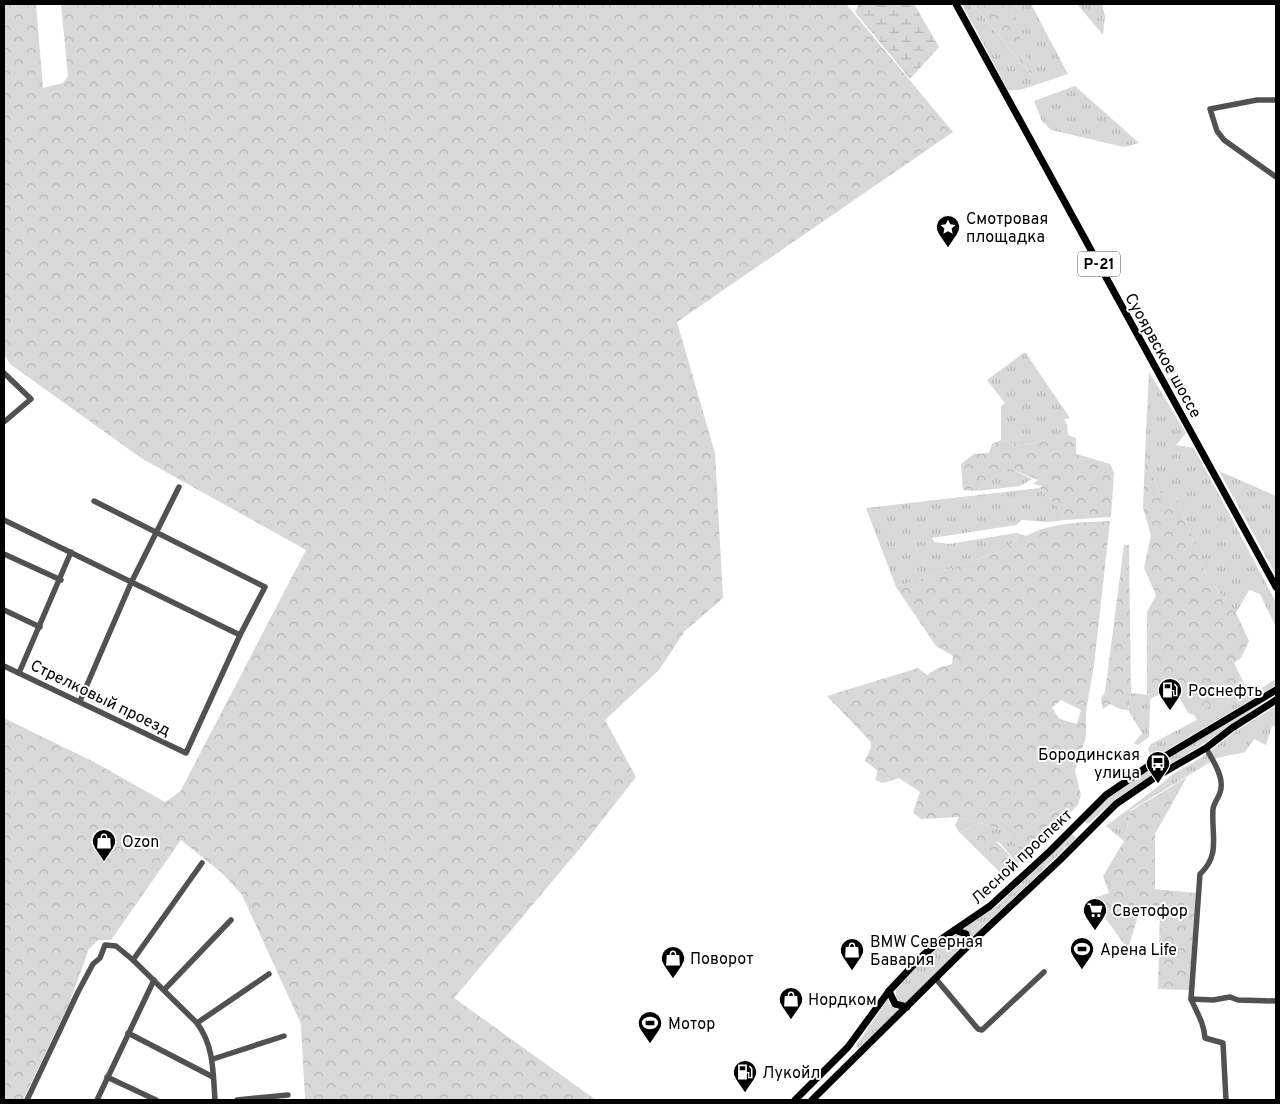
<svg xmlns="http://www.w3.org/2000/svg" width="1280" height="1104" font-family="Overpass,sans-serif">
  <defs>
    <pattern id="grass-tufts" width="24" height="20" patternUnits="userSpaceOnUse" patternTransform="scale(1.25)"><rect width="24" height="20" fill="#d8d8d8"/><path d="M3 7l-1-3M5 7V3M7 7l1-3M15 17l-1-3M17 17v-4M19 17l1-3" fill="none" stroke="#b8b8b8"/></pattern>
    <pattern id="forest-crowns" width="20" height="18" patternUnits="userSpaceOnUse" patternTransform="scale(1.25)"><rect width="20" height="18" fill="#d8d8d8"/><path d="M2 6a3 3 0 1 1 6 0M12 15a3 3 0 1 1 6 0" fill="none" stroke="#b8b8b8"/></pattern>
    <pattern id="wetland-marsh" width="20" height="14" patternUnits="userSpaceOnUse" patternTransform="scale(1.25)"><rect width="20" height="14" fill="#d8d8d8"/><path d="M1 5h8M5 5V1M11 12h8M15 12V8" fill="none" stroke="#b8b8b8"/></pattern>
  </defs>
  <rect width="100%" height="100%" fill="#fff"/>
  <g fill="url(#grass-tufts)">
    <path d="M962,4H973L1032,76L1009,4H1031L1068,74L1020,90H1008Z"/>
    <path d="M1077,4H1102L1105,16L1103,35Z"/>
    <path d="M1075,86L1139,143L1124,147L1051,130L1042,121L1034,101Z"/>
    <path d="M1025,352L1070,418L1064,419L1067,424L1068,435L1020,446L1001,440V406L1005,403L987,380Z"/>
    <path d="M1149,372L1186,433L1176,445L1194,448L1276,602V627L1260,594L1249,590L1236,613L1207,577L1175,493H1159L1145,455Z"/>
    <path d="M1009,468L1032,479L1020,486L977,491L985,481Z"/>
    <path d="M1219,471L1276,496V575Z"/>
    <path d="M1039,488L1059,508L1065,520L1048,522L1022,520L1016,525L932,538L934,542L949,544L1016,533L1017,539L1002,551L896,587L866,508Z"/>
    <path d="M1276,679V685L1155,757L1151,758L1148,749L1151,744L1197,720L1194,715L1188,713L1176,691L1169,689L1150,699L1149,737L1138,745L1134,743L1142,733L1128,710L1131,693L1148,695L1176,682L1199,712L1245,685L1251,695Z"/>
    <path d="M1276,694L1206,742L1117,798L1088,824L1085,823V819L1113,794L1147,771Z"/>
    <path d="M1276,706V726H1272L1266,745L1254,739L1245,752L1217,758L1131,810L1124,841L1106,826L1160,785L1173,774L1204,756L1234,732Z"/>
    <path d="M959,817L1005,830L1025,857L1018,864L999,842L978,835L969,828L959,832L955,825Z"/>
    <path d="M1071,834L1076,837L1074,840L972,938L963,929L997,906Z"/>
    <path d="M956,934L962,936V946L909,1001L906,1004L896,1001V990L924,959Z"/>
    <path d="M888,999L890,1005L898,1010L858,1049L856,1046Z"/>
  </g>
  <g fill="url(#forest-crowns)" fill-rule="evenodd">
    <path d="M4,4H36L43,88L63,83L68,76L61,4H846L953,132L677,322L715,453L723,598L685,631L659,670L605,720L636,777L582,846L454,998L596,1100H305L301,1024L242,895L222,873L181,840L111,940H98L89,949L69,1004L23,1100H4V718L94,762L165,802L180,792L306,550L141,458L10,364L4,354Z"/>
    <path d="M973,4H1009L1033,77Z"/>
    <path d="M1068,435L1076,438V454L1110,464L1114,472L1111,517L1065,520L1059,508L1039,488L1042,486L1033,484L1038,480L1009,468L985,481L977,491L963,490L961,464L974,454L989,453L992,444L1001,440L1020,446Z"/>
    <path d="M1145,455L1159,493H1175L1207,577L1236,613L1249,641L1241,658L1234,663L1245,685L1198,713L1176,683L1147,695V612L1156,595L1144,568L1151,535L1143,508Z"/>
    <path d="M1110,521L1094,665L1086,712V737L1075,771L1081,795L1078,805L1025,857L1005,830L959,817L921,819L913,813L920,792L899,778L883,783L875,780L878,771L865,761L871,747V742L827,696L918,668L927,675L938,668L952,664L953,656L936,646L896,587L1002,551L1017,539L1016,533L1026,536C1049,523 1083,522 1110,521ZM1061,700L1081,710L1077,724L1060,719L1052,708Z"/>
    <path d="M1124,545H1129L1131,693L1128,710L1120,709L1110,704L1103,709L1101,698L1105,692Z"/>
    <path d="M1187,777L1155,834V889L1196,893L1189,990L1158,989L1160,906H1141L1128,949L1091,899L1109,893L1103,876L1124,841L1131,811Z"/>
    <path d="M970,828L978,835L989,834L1018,864L1005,877L959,832Z"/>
  </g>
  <path fill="url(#wetland-marsh)" d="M859,4H914L939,47L910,79L855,12Z"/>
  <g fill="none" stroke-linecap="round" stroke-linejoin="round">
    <g stroke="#515151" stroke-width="5.5">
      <path d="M1276,100H1257L1210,109L1217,131L1224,140L1276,177"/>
      <path d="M4,373L31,399L4,422"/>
      <path d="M4,520L240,635"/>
      <path d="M4,554L61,580"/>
      <path d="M4,610L40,627"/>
      <path d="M4,666L186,753L240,635L265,587L94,501"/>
      <path d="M19,673L71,552"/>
      <path d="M80,701L131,583L179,487"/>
      <path d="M1206,748C1212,759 1223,775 1221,788C1221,795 1214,802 1213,809C1211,834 1221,855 1200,874L1191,999C1197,1013 1204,1023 1205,1038L1223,1043L1226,1100"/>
      <path d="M133,960L202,863"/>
      <path d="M936,979L978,1029L982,1030L1044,972"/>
      <path d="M164,990L231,920"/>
      <path d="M1191,999L1213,1000L1230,997L1238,1000L1276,1001"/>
      <path d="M197,1023L269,974"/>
      <path d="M128,1033L213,1077"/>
      <path d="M213,1059L284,1036"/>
      <path d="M107,1077L156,1100"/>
      <path d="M27,1100L78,992L93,964L100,958L105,945L116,946L133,960L197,1023C214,1046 213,1072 215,1100"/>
      <path d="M97,1100L154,980"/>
      <path d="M237,1100L288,1095"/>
    </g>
    <g stroke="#000" stroke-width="7">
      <path d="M956,4L1276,587"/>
      <path d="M955,930L966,934L968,946"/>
      <path d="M889,991L895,1004L907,1007"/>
      <path d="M795,1100L848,1047L889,991L920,958L943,938L990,906L1050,851L1106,795L1150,765L1276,690"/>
      <path d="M812,1100L968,946L1060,860L1116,804L1154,778L1206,748L1232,728L1276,700"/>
    </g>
  </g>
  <defs>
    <g id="sight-pin" transform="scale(1.25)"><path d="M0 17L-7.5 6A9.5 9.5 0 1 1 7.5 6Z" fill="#000" stroke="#fff"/><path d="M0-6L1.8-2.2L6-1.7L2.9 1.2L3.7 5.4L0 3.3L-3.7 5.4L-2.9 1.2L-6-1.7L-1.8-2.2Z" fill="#fff"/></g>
    <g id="fuel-pin" transform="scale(1.25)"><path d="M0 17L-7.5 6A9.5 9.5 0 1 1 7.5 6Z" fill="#000" stroke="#fff"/><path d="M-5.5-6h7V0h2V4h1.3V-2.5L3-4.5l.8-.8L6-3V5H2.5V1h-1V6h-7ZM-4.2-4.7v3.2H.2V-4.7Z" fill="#fff"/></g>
    <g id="bus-pin" transform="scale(1.25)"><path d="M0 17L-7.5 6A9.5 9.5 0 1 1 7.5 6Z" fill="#000" stroke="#fff"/><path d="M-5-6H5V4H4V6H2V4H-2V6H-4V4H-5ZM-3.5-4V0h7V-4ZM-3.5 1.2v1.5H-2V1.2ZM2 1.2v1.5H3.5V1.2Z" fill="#fff"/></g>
    <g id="shop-pin" transform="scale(1.25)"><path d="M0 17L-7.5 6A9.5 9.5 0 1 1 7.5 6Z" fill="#000" stroke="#fff"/><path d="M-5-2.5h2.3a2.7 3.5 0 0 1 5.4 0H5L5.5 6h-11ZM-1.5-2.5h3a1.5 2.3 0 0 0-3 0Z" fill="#fff"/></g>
    <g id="supermarket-pin" transform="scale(1.25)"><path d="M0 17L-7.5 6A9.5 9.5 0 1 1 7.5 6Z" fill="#000" stroke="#fff"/><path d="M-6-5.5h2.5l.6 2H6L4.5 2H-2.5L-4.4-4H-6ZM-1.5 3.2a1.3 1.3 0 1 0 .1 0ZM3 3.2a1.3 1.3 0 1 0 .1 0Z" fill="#fff"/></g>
    <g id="stadium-pin" transform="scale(1.25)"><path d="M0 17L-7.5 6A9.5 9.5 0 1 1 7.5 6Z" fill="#000" stroke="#fff"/><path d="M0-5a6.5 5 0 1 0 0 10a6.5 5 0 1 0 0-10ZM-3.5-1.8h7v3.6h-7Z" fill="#fff"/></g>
  </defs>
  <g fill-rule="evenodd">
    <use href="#sight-pin" x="948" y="227"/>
    <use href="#fuel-pin" x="1170" y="690"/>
    <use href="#bus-pin" x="1158" y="763"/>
    <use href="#shop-pin" x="104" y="841"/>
    <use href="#supermarket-pin" x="1095" y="910"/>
    <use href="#stadium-pin" x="1082" y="949"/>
    <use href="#shop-pin" x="852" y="950"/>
    <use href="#shop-pin" x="673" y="958"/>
    <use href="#shop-pin" x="791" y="999"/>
    <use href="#stadium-pin" x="650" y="1023"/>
    <use href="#fuel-pin" x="745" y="1072"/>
  </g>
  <g text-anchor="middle" stroke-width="4" stroke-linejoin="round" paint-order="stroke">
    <rect fill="#fff" stroke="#4c4c4c" stroke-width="1" x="1078" y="251.5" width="42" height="25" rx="4"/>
    <g font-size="15" font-weight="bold" fill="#000">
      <text x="1099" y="269">Р-21</text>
    </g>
    <g font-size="16" fill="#000" stroke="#fff" text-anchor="start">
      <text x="966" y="224">Смотровая<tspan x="966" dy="18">площадка</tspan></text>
      <text x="1188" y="696">Роснефть</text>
      <text x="1140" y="760" text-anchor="end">Бородинская<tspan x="1140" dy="18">улица</tspan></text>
      <text x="122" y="847">Ozon</text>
      <text x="1112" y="916">Светофор</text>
      <text x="870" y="947">BMW Северная<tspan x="870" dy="18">Бавария</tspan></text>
      <text x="1100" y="955">Арена Life</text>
      <text x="690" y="964">Поворот</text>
      <text x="808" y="1005">Нордком</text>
      <text x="668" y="1029">Мотор</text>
      <text x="762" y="1078">Лукойл</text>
    </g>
    <g font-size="16" fill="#000" stroke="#fff">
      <text transform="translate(1164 355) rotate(61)" y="6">Суоярвское шоссе</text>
      <text transform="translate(101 697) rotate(26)" y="6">Стрелковый проезд</text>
      <text transform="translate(1021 856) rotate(-43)" y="6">Лесной проспект</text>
    </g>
  </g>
  <rect width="1280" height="1104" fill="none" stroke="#000000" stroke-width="10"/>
</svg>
